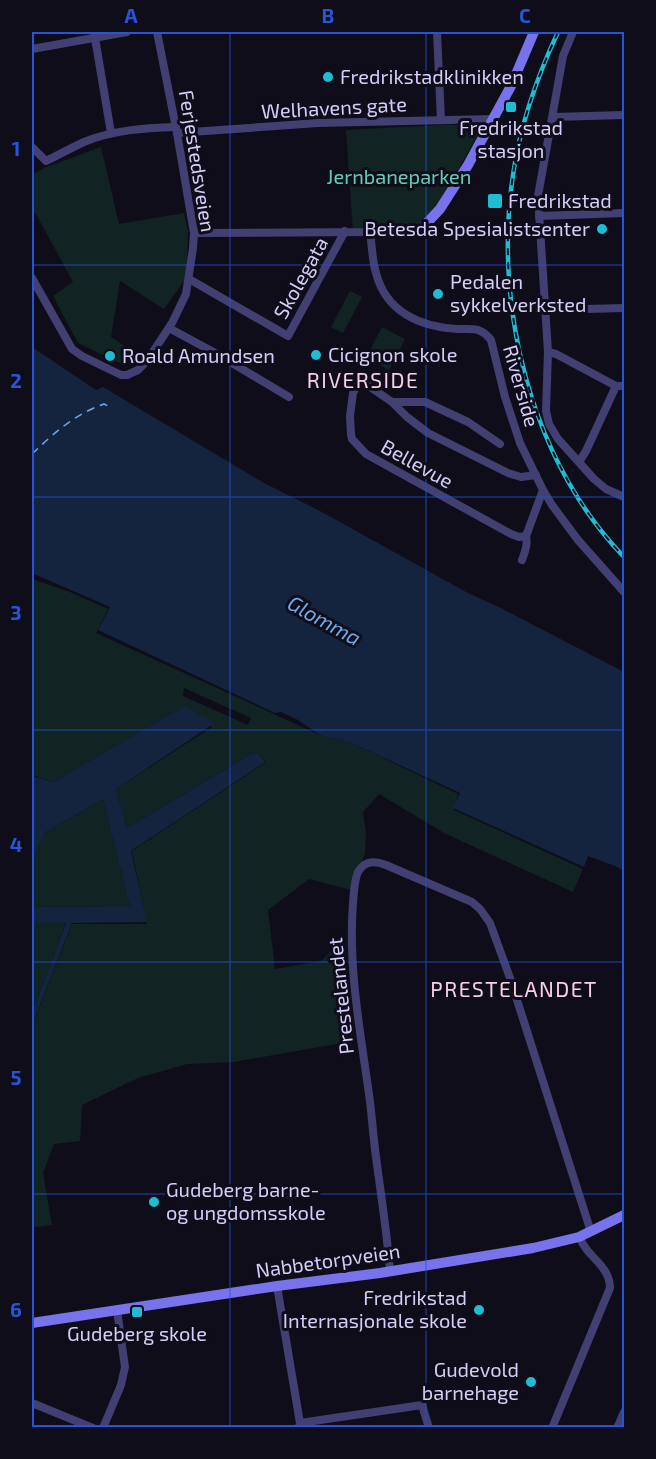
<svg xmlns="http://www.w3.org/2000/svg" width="656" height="1459" font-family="'Exo 2',sans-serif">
  <rect width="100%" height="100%" fill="#100d1a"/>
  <g fill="#112423" fill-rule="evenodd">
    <path d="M442,125H474L479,132L439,205L415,228L353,231L346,130Z"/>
    <path d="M101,147L119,224L184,213L188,231L186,278L164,309L120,281L111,337L137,354L126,366L78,343L53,296L73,282L35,212L32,214V175L44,168Z"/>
    <path d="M350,291L362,297L343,333L331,327Z"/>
    <path d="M382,327L405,339L389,370L366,358Z"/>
    <path d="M32,579L70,592L108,609L96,633L320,735L352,743L458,794L454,810L583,869L573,892L444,833L379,794L363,812L366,833L365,853L351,890L309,879L268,910L275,969L321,961L342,941L348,986L353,1041L234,1062L187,1064L138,1078L82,1105L80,1141L54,1144L43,1173L52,1225L36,1227L32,1226V1027L72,924H147L132,851L265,763L264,760L258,754H251L127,828L116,789L212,727L182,708L53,782L32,775ZM184,688L251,718L248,725L183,696Z"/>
    <path d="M103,799L130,906L32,907V866L44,833Z"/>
    <path d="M66,922L32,1012V924Z"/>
  </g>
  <g fill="#14233e">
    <path d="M32,347L96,390L103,387L264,483L320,511L468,593L501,608L624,672V871L615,866L588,856L584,867L453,808L460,793L352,743L320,735L298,720L281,712L275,713L98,630L110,607L32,573Z"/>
    <path d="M185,706L215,723L116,789L127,828L251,754H258L264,760V763L131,851L147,922L72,923L32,1026V1012L66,923L32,924V907L130,906L103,799L44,833L32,866V776L53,782Z"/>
  </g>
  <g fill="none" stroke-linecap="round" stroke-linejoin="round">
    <path stroke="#6aabea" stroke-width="1.5" stroke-dasharray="8 6" stroke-linecap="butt" d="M32,454C54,433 75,414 104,404L112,408"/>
    <g stroke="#423f73" stroke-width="8">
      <path d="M94,32L111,133"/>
      <path d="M437,32L441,120"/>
      <path d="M573,32L563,56L538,196L548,352L546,411L549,424L558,439L594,479L606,489L624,497"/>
      <path d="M32,49L127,32"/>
      <path d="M553,117L624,115"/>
      <path d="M177,133L318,123L493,119"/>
      <path d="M32,147L46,161C58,155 71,148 84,142C113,130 145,128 176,127"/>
      <path d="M539,216L624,213"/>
      <path d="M370,232C372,245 372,260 376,273C386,312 420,327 458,329C473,329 481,327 491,340L505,397L520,443L543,490L552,505L578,540L624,592"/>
      <path d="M194,233L370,232L411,230L424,226"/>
      <path d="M32,278L72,349L82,356L121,375H127L138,370L147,361L172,323L186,294L193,248L194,233L177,133L157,32"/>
      <path d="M189,279L288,336L345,231"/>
      <path d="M546,310L624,308"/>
      <path d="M169,328L217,354L289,397"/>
      <path d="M548,352L556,354L616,386H624"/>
      <path d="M392,402L407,417L428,433L508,473L521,477L536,475"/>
      <path d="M500,444L468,422L425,402H392L360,380L353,393L350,416L351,435L352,439L366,454L511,534L519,537L526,536"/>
      <path d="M579,462L586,451L616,386"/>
      <path d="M522,560C525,552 528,544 526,536L543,490"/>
      <path d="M390,1271C387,1233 381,1195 376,1157C373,1136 372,1115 369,1094C360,1030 348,967 353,903C354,893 354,881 358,872C365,860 375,861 386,865L472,902L480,909L490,923L510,978L591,1232"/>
      <path d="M277,1286L300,1423L299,1427"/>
      <path d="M32,1403L93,1428"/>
      <path d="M300,1423L422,1405L429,1428"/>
      <path d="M103,1428L121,1385L125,1367L117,1310"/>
      <path d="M552,1428L610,1288C610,1271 597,1262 587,1250C584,1246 581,1241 579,1237"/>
      <path d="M617,1428L624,1412"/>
    </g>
    <g stroke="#7872eb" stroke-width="10">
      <path d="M424,226L440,209L468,165L511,86L534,32"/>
      <path d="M32,1323L277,1286L380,1273L533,1248L579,1237L624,1215"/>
    </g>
    <g stroke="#1ebdd4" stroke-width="4.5">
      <path id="rail" d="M558,32C537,77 520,125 513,175C493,306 531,460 624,557"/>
    </g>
    <use href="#rail" stroke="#100d1a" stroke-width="2" stroke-dasharray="7" stroke-linecap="butt"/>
  </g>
  <path fill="none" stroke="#2654da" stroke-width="1.5" stroke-opacity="0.55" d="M230,32V1428M426,32V1428M32,265H624M32,497H624M32,730H624M32,962H624M32,1194H624"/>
  <g fill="#1ebdd4" stroke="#100d1a" stroke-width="2">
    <circle cx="328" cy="77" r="6"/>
    <rect x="505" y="101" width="12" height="12" rx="3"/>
    <rect x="487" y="193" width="16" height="16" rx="3"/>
    <circle cx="602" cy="229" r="6"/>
    <circle cx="438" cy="294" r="6"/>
    <circle cx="316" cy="355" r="6"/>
    <circle cx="110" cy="356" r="6"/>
    <circle cx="154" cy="1202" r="6"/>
    <circle cx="479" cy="1310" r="6"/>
    <rect x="131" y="1306" width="12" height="12" rx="3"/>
    <circle cx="531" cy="1382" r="6"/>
  </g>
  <g text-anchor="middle" stroke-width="6" stroke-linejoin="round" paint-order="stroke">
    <g font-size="20" fill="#d4cef8" stroke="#100d1a" text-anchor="start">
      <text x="340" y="84">Fredrikstadklinikken</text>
      <text x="511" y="135" text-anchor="middle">Fredrikstad<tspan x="511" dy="23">stasjon</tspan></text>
      <text x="508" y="208">Fredrikstad</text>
      <text x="590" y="236" text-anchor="end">Betesda Spesialistsenter</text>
      <text x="450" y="289">Pedalen<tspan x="450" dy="23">sykkelverksted</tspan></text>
      <text x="328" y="362">Cicignon skole</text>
      <text x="122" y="363">Roald Amundsen</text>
      <text x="166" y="1197">Gudeberg barne-<tspan x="166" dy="23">og ungdomsskole</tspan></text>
      <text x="467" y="1305" text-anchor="end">Fredrikstad<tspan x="467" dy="23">Internasjonale skole</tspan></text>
      <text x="137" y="1341" text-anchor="middle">Gudeberg skole</text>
      <text x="519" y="1377" text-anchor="end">Gudevold<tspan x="519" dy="23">barnehage</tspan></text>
    </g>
    <g font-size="20" fill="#d4cef8" stroke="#100d1a">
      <text transform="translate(334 108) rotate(-3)" y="7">Welhavens gate</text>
      <text transform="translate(197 161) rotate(81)" y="7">Ferjestedsveien</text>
      <text transform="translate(301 278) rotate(-61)" y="7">Skolegata</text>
      <text transform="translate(521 386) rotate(74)" y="7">Riverside</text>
      <text transform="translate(417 464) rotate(29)" y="7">Bellevue</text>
      <text transform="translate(341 996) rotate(-96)" y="7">Prestelandet</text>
      <text transform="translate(328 1261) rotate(-8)" y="7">Nabbetorpveien</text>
    </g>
    <g font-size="20" fill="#65cdb6" stroke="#100d1a">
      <text x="399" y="184">Jernbaneparken</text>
    </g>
    <g font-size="21" letter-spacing="1.5" fill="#f8d0e8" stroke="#100d1a">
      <text x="363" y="388">RIVERSIDE</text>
      <text x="514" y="997">PRESTELANDET</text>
    </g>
    <g font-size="21" font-style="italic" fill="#6aabea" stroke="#100d1a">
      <text transform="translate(324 621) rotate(29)" y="7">Glomma</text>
    </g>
  </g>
  <rect width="656" height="1459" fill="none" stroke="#100d1a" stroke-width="66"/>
  <rect x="33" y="33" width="590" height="1393" fill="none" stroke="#2654da" stroke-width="2"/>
  <g font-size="20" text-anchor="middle" font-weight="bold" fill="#2654da">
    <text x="131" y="23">A</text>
    <text x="328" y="23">B</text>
    <text x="525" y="23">C</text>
    <text x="16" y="156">1</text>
    <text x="16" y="388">2</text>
    <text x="16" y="620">3</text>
    <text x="16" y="852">4</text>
    <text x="16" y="1085">5</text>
    <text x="16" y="1317">6</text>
  </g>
</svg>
